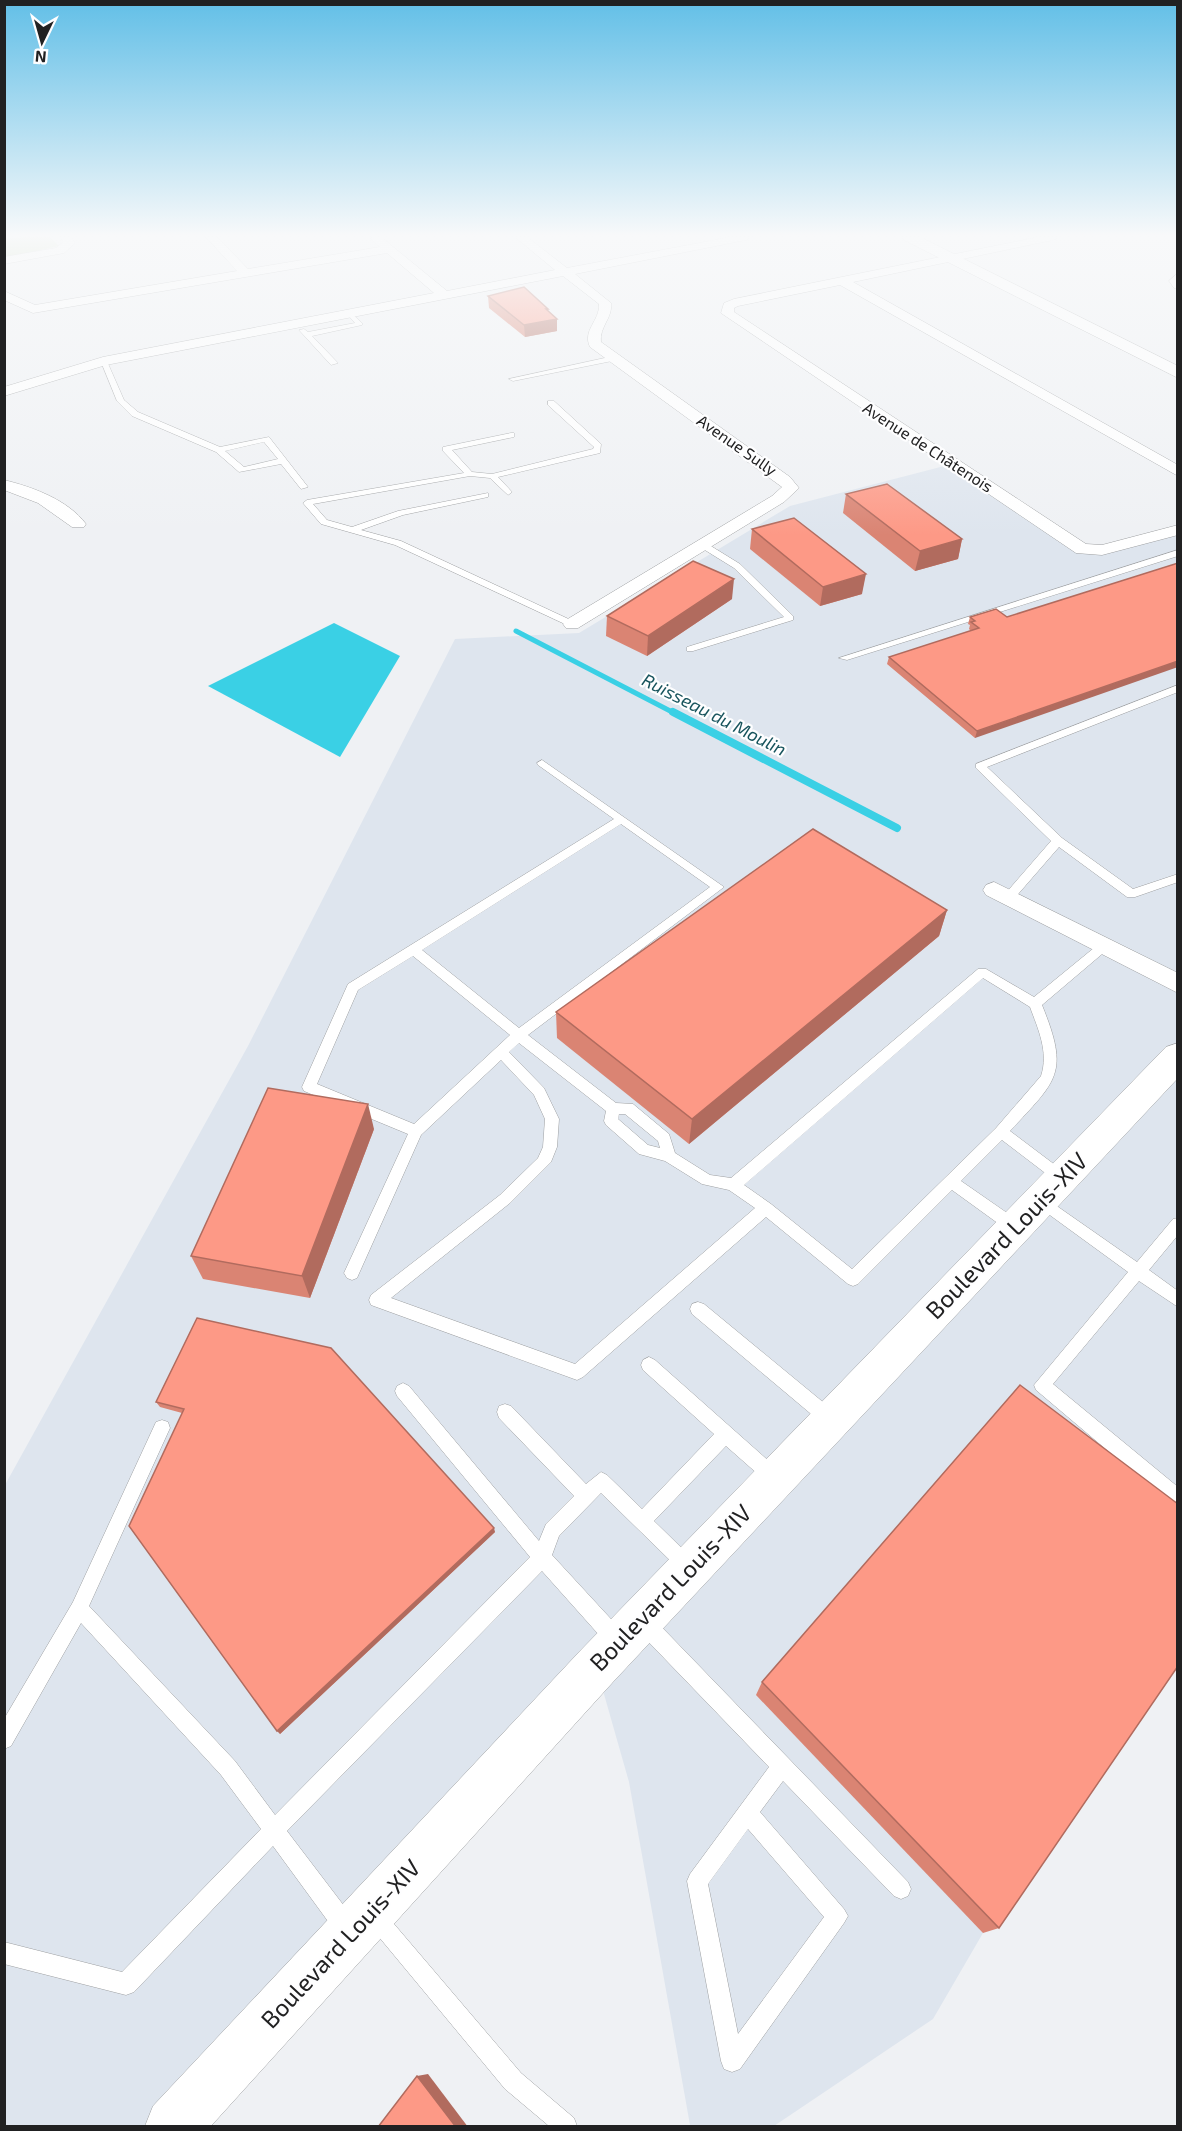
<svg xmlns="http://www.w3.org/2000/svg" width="1182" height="2131" font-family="'Exo 2',sans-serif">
  <rect width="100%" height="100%" fill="#eff1f4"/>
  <path fill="#dee5ee" d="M952,464L1082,549L1177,530V1648L983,1933L933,2019L774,2126L690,2125L629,1782L596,1666L173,2126H5V1485L248,1046L455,639L579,633L790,506Z"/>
  <path fill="#b5cf97" d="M23,237H50L59,246L5,258V239Z"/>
  <path fill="#3ad0e5" d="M334,623L400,656L340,757L208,686Z"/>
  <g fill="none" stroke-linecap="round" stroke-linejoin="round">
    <path stroke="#3ad0e5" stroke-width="5" d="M516,631L676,714"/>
    <path stroke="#3ad0e5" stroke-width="8" d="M673,712L897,828"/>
    <g stroke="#9ea0a2" stroke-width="1">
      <g id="lane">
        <path d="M350,312L362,323V325L312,336L338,363L331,365L299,330L304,329L308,332L355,323L347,314Z"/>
        <path d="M614,356H617V360L513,381L509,379Z"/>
        <path d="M100,359H106L124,400L138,412L220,447L269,437L308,487L301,489L281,464L239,472L216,452L132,416L117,401ZM264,442L278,459L244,467L225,451Z"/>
        <path d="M548,401H554L601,444L600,453L498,477L512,492L508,495L490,478L470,476L313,504L327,520L352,527L398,511L488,493V497L403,515L361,530L401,541L575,622V626H569L395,545L321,524L303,503L307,500L464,473L443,451V447L511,433H514V437L452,450L472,472L492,474L593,449L594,447L548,405Z"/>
        <path d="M700,543H706L740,564L793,616V620L693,651H687V647L784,617L734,568L700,547Z"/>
        <path d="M1178,550V556L847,660L839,658Z"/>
        <path d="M1178,685V692L987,767L1062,838L1133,889L1178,874V882L1135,897H1127L1059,847L1013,900H1005L1003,897L1005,894L1051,841L976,768V764Z"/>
        <path d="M542,760L724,887L528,1035L616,1103L633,1104L669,1134L675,1153L710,1175L731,1178L978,969H986L1034,997L1100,943H1108L1110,946L1108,949L1042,1005C1070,1074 1057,1080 1010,1131L1067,1174L1069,1178L1067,1182L1062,1184L1057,1182L1002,1140L961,1181L1020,1222L1022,1227L1020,1232L1015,1233L1010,1232L952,1190L858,1284L853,1286L848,1284L766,1217L583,1377L577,1380L371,1305L369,1300L371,1295L500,1195L538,1158L543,1147L545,1119L534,1095L501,1060L421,1135L357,1278L352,1280L347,1278L344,1273L408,1134L304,1091L302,1087L348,984L614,819L538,765L537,763ZM621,824L710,887L519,1028L422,950ZM413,956L510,1035L414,1124L317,1084L358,990ZM983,978L1030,1007C1038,1029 1049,1052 1041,1076L996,1128L852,1269L771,1204L744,1185ZM519,1043L606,1111L604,1121L606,1125L639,1154L665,1161L702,1184L729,1190L755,1208L575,1364L391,1298L510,1203L551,1162L557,1147L559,1119L544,1088L509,1052ZM619,1114H625L658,1141L660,1148L648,1145L618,1119Z"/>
        <path d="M1041,1195L1137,1262L1173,1219L1178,1218V1235L1149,1270L1178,1291V1307L1139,1281L1053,1384L1178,1487V1507L1172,1505L1036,1390L1034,1385L1128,1272L1036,1205L1034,1201L1036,1197Z"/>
        <path d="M698,1302L704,1304L835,1412L837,1418L835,1424L829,1426L823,1424L692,1314L690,1309L692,1304Z"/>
        <path d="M649,1357L655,1360L780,1471L783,1477L780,1483L774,1486L768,1483L726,1446L654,1521L694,1560L697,1566L694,1572L688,1575L682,1572L601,1493L559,1536L552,1555L622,1631L624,1638L622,1645L615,1647L608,1645L542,1571L287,1831L354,1919L357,1927L354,1935L346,1938L338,1935L273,1846L134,1992L126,1995L4,1964V1942L122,1972L261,1829L221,1775L81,1623L11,1746L4,1749V1719L73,1602L156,1422L162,1420L168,1422L170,1428L89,1606L235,1761L275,1815L530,1557L397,1396L395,1391L397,1386L403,1383L409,1386L539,1541L546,1524L574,1496L499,1418L497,1412L499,1406L505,1404L511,1406L586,1484L601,1472L607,1475L642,1509L714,1434L643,1370L641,1365L643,1360Z"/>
        <path d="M644,1614L651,1616L908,1882L911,1889L908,1896L901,1899L894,1896L783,1781L760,1812L844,1909L848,1916L844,1923L740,2069L732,2072L724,2069L721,2061L687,1881L690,1874L769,1767L637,1630L635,1623L637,1616ZM748,1829L824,1917L738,2034L708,1884Z"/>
        <path d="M376,1907L383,1911L521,2073L574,2118L577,2126H549L505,2089L369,1925L365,1918L369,1911Z"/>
      </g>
    </g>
    <g stroke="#9ea0a2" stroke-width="1">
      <g id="street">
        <path d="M61,237H71L75,243L64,253L4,264V257L56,248L63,242Z"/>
        <path d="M206,237H217L248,269L380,247L370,238L381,237L447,291L555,270L515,237H527L567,268L731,237H751L746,240L575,274L611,303C613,318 599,327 601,342L790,477L799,488L784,502L578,628H566L563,624L566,620L772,496L782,487L590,347C582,330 600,321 599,304L563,276L106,365L4,396V387L103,357L434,293L387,253L33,313L4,300V291L35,305L237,271Z"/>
        <path d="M1039,237H1059L1053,240L853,282L1178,465V476L840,285L738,306L734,308V312L1086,544L1102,545L1178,525V535L1102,555L1076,553L721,313L724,303L734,299Z"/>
        <path d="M1178,273V289L1174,288L1169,281Z"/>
        <path d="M4,480C33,487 68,500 86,524L84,527H72L38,503L4,490Z"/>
        <path d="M994,882L1178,973V993L986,895L983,890L986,885Z"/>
      </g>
    </g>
    <g stroke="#9ea0a2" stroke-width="1">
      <g id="secondary">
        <path d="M902,237H920L1178,366V378L904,240Z"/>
        <path d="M1178,1043V1078L613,1682L211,2126H145L153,2106L581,1650L1166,1047Z"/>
      </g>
    </g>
    <use href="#lane" fill="#fff" fill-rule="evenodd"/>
    <use href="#street" fill="#fff" fill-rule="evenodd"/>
    <use href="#secondary" fill="#fff" fill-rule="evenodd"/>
  </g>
  <g fill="#da8473">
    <path d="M488,296L548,311L557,331L525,337L489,308Z"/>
    <path d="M846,494L962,539L958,559L915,571L843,513Z"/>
    <path d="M752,529L862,594L820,606L750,549Z"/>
    <path d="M1178,563L975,738L887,664L889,657L971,631L969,629L970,625L968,624L970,617H1007Z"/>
    <path d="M732,599L647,656L606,636L607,616Z"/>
    <path d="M947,910L939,936L689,1144L557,1038L556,1012Z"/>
    <path d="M374,1129L310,1298L203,1279L191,1256Z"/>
    <path d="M197,1318L495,1532L280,1734L182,1413L160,1407L156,1402Z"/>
    <path d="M762,1682L999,1928L983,1933L756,1695Z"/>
  </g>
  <g fill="#b16b5e">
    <path d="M557,319V331L525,337L524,325Z"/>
    <path d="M962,539L958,559L915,571L920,551Z"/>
    <path d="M866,574L862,594L820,606L823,587Z"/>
    <path d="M734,579L732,599L647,656L648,636Z"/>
    <path d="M1178,661V667L975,738L977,731Z"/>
    <path d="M947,910L939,936L689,1144L692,1119Z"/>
    <path d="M368,1104L374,1129L310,1298L302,1276Z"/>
    <path d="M494,1528L495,1532L280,1734L277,1731Z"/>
    <path d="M428,2074L468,2127H456L417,2076Z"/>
  </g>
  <g fill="#fd9986" stroke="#b16b5e" stroke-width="1.5">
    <path d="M524,287L548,309H546L557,319L524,325L488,296Z"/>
    <path d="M887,484L962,539L920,551L846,494Z"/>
    <path d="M794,518L866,574L823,587L752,529Z"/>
    <path d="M693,561L734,579L648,636L607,616Z"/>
    <path d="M1178,563V661L977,731L889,657L979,628L971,622L975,621L970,617L996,609L1007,617Z"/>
    <path d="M813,829L947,910L692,1119L556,1012Z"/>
    <path d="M268,1088L368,1104L302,1276L191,1256Z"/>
    <path d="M197,1318L331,1348L494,1528L277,1731L129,1526L184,1409L156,1402Z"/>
    <path d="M1020,1385L1178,1504V1666L999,1928L762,1682Z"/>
    <path d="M417,2076L456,2127H378Z"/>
  </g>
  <linearGradient id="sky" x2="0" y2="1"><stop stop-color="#62bfe7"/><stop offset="0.44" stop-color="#f8f9fa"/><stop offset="1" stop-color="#f8f9fa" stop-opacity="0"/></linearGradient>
  <rect width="1182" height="535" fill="url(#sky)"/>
  <g text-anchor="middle" stroke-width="4.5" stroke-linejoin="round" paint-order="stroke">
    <g font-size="16" fill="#212122" stroke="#fefeff">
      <text transform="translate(737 445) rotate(35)" y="6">Avenue Sully</text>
      <text transform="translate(928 447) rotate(33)" y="6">Avenue de Châtenois</text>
    </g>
    <g font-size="18" font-style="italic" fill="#18545d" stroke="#fefeff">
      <text transform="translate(714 715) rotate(27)" y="6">Ruisseau du Moulin</text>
    </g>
    <g font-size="24" fill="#212122" stroke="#fefeff">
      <text transform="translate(1007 1236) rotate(-46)" y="8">Boulevard Louis-XIV</text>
      <text transform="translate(671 1588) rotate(-46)" y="8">Boulevard Louis-XIV</text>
      <text transform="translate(341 1944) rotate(-47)" y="8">Boulevard Louis-XIV</text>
    </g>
  </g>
  <rect width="1182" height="2131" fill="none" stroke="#212122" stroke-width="12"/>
  <g transform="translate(42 42) rotate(185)" stroke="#fefeff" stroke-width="4.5" paint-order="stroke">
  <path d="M0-4.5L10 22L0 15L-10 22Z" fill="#212122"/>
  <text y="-9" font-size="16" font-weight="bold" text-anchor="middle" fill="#212122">N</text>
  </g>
</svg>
